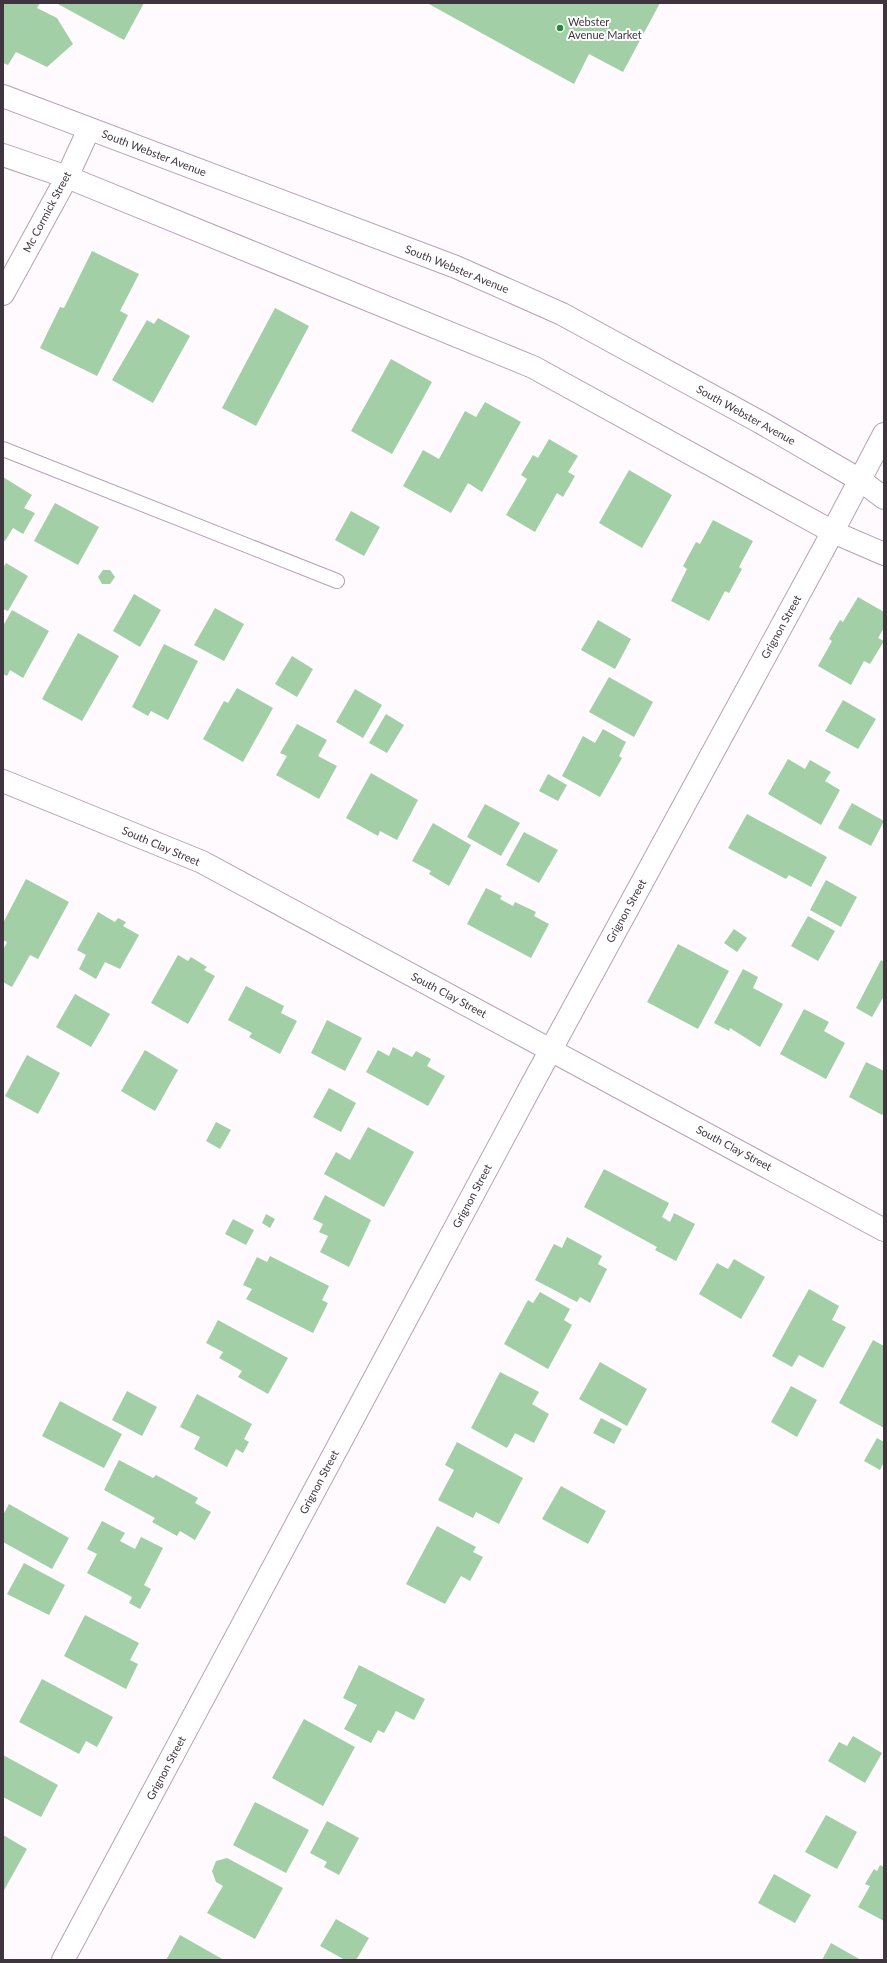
<svg xmlns="http://www.w3.org/2000/svg" width="887" height="1963" font-family="Lato,sans-serif">
  <rect width="100%" height="100%" fill="#fffafe"/>
  <g fill="#a3cfa7">
    <path d="M3,3H40L37,8L57,18L73,44L47,67L16,52L8,65L3,63Z"/>
    <path d="M56,3H144L124,40Z"/>
    <path d="M427,3H660L623,72L589,54L574,84Z"/>
    <path d="M92,251L139,274L120,311L128,315L97,376L40,348L60,307L64,308Z"/>
    <path d="M275,308L309,326L256,426L222,408Z"/>
    <path d="M158,318L190,336L153,403L112,380L147,320L154,324Z"/>
    <path d="M391,359L432,382L392,454L351,431Z"/>
    <path d="M485,402L521,422L482,492L468,483L451,513L403,486L423,450L439,459L465,411L476,417Z"/>
    <path d="M549,439L578,456L568,472L575,476L563,497L557,493L535,532L506,515L527,479L521,475L533,455L538,458Z"/>
    <path d="M629,470L672,495L642,548L599,523Z"/>
    <path d="M3,477L32,495L24,508L35,513L23,534L13,528L5,541L3,540Z"/>
    <path d="M55,503L99,527L78,565L34,541Z"/>
    <path d="M351,511L380,527L364,556L335,540Z"/>
    <path d="M713,520L753,541L739,567L742,569L729,593L725,591L709,621L671,601L687,569L683,566L696,542L700,544Z"/>
    <path d="M6,563L28,576L8,611L3,609V568Z"/>
    <path d="M103,570H110L115,577L110,584H102L98,577Z"/>
    <path d="M134,594L161,610L140,647L113,631Z"/>
    <path d="M858,597L884,612V628L878,638L884,641L870,664L864,661L851,685L818,666L832,641L829,639L840,620L843,622Z"/>
    <path d="M215,608L244,624L224,661L194,645Z"/>
    <path d="M12,610L49,631L23,678L10,670L7,676L3,674V626Z"/>
    <path d="M598,620L631,639L615,669L581,650Z"/>
    <path d="M78,633L119,656L82,721L42,699Z"/>
    <path d="M164,644L198,661L168,720L151,711L148,716L132,707Z"/>
    <path d="M292,656L313,669L297,697L275,684Z"/>
    <path d="M609,677L653,702L634,737L589,712Z"/>
    <path d="M237,688L273,708L243,762L203,739L224,701L228,703Z"/>
    <path d="M355,689L382,705L363,738L336,722Z"/>
    <path d="M843,700L876,719L858,749L825,731Z"/>
    <path d="M386,714L404,725L387,753L369,743Z"/>
    <path d="M297,724L327,740L318,756L337,766L319,799L276,775L287,756L280,753Z"/>
    <path d="M603,729L626,742L619,756L622,758L600,797L562,776L583,736L595,743Z"/>
    <path d="M788,759L805,769L810,760L831,772L825,781L840,790L821,825L768,794Z"/>
    <path d="M371,773L418,800L397,840L380,831L378,836L346,818Z"/>
    <path d="M548,774L567,785L558,801L539,791Z"/>
    <path d="M852,803L884,821L871,846L838,828Z"/>
    <path d="M485,804L520,823L501,856L467,837Z"/>
    <path d="M747,814L827,857L811,887L789,875L786,879L728,848Z"/>
    <path d="M433,823L471,845L449,886L429,874L431,871L412,861Z"/>
    <path d="M524,832L558,850L539,883L506,865Z"/>
    <path d="M26,879L69,902L38,959L30,955L12,987L3,982V950L7,942L3,940V923Z"/>
    <path d="M826,880L857,897L841,927L810,910Z"/>
    <path d="M486,888L502,896L500,899L513,906L515,902L536,912L534,916L549,924L531,958L467,924Z"/>
    <path d="M98,912L115,922L118,918L126,922L123,926L139,935L120,969L105,962L96,979L79,969L86,955L77,950Z"/>
    <path d="M808,916L835,931L818,961L791,946Z"/>
    <path d="M734,929L747,938L737,952L724,943Z"/>
    <path d="M678,944L729,971L698,1029L647,1002Z"/>
    <path d="M178,955L188,961L191,957L207,967L204,970L215,976L188,1024L151,1003Z"/>
    <path d="M881,960L884,962V996L872,1017L856,1008Z"/>
    <path d="M743,969L758,977L753,988L783,1004L760,1047L730,1028L729,1031L714,1023Z"/>
    <path d="M246,986L284,1006L281,1013L297,1021L280,1054L249,1037L252,1033L228,1020Z"/>
    <path d="M75,994L110,1014L91,1047L56,1027Z"/>
    <path d="M804,1009L829,1022L824,1031L845,1043L826,1079L780,1054Z"/>
    <path d="M327,1020L362,1038L345,1071L311,1053Z"/>
    <path d="M393,1047L412,1057L416,1051L431,1059L427,1066L445,1076L428,1106L366,1072L378,1050L389,1056Z"/>
    <path d="M145,1050L178,1070L155,1111L121,1091Z"/>
    <path d="M27,1055L60,1073L38,1114L5,1096Z"/>
    <path d="M866,1062L884,1071V1112L882,1115L849,1097Z"/>
    <path d="M329,1088L356,1103L341,1132L313,1117Z"/>
    <path d="M216,1122L231,1130L220,1149L206,1141Z"/>
    <path d="M368,1127L414,1152L384,1207L324,1174L336,1152L350,1160Z"/>
    <path d="M604,1169L669,1203L662,1217L670,1222L674,1213L695,1224L676,1261L655,1250L657,1247L584,1207Z"/>
    <path d="M325,1195L371,1220L349,1267L320,1252L328,1236L319,1232L323,1224L313,1219Z"/>
    <path d="M266,1214L275,1219L270,1228L262,1223Z"/>
    <path d="M233,1219L254,1230L246,1245L225,1234Z"/>
    <path d="M567,1237L602,1256L598,1264L607,1269L590,1303L580,1297L577,1302L535,1280L554,1244L562,1248Z"/>
    <path d="M270,1256L329,1286L322,1300L328,1303L313,1333L246,1299L252,1289L243,1285L257,1257L267,1262Z"/>
    <path d="M734,1259L765,1277L741,1319L699,1294L717,1263L728,1269Z"/>
    <path d="M809,1289L839,1306L832,1320L846,1327L823,1368L799,1355L792,1367L772,1356Z"/>
    <path d="M540,1292L570,1309L564,1320L572,1325L548,1369L504,1344L528,1300L533,1303Z"/>
    <path d="M218,1320L288,1358L268,1394L238,1377L242,1371L219,1358L223,1352L206,1343Z"/>
    <path d="M873,1340L884,1346V1428L839,1403Z"/>
    <path d="M600,1362L647,1389L627,1426L579,1399Z"/>
    <path d="M500,1372L539,1392L532,1404L549,1414L534,1443L515,1433L507,1448L471,1428Z"/>
    <path d="M791,1386L817,1400L797,1437L771,1422Z"/>
    <path d="M127,1391L157,1407L142,1436L112,1420Z"/>
    <path d="M197,1394L252,1424L244,1439L249,1442L243,1453L236,1449L227,1467L194,1449L200,1437L180,1427Z"/>
    <path d="M60,1401L122,1434L104,1468L42,1436Z"/>
    <path d="M601,1418L622,1429L614,1444L593,1433Z"/>
    <path d="M877,1438L884,1442V1462L880,1470L864,1461Z"/>
    <path d="M457,1442L523,1478L499,1524L476,1512L473,1518L438,1500L454,1470L445,1465Z"/>
    <path d="M119,1460L153,1478L156,1475L198,1498L195,1503L211,1512L195,1540L180,1531L177,1536L152,1522L155,1518L104,1490Z"/>
    <path d="M561,1486L606,1511L588,1544L542,1519Z"/>
    <path d="M9,1504L69,1538L52,1569L3,1542V1515Z"/>
    <path d="M102,1521L125,1533L120,1541L135,1549L141,1537L163,1548L144,1585L151,1589L140,1609L129,1603L132,1597L87,1573L97,1554L87,1549Z"/>
    <path d="M437,1526L476,1547L473,1552L483,1557L470,1581L461,1576L445,1604L406,1584Z"/>
    <path d="M24,1563L65,1585L49,1615L7,1594Z"/>
    <path d="M85,1615L139,1643L130,1660L138,1664L126,1689L64,1656Z"/>
    <path d="M359,1665L425,1699L414,1720L396,1711L384,1733L378,1730L371,1743L344,1729L357,1705L343,1698Z"/>
    <path d="M42,1679L113,1717L97,1747L86,1741L79,1754L19,1722Z"/>
    <path d="M304,1719L355,1747L323,1806L272,1778Z"/>
    <path d="M853,1736L882,1753L865,1783L828,1761L839,1742L847,1746Z"/>
    <path d="M3,1755L58,1785L41,1817L3,1797Z"/>
    <path d="M255,1802L309,1830L286,1873L233,1845Z"/>
    <path d="M826,1815L857,1832L837,1869L805,1852Z"/>
    <path d="M327,1821L359,1838L339,1875L324,1867L327,1862L310,1853Z"/>
    <path d="M3,1835L27,1849L3,1892Z"/>
    <path d="M227,1858L283,1888L255,1939L207,1913L223,1886L216,1882L212,1871L216,1861Z"/>
    <path d="M880,1865L884,1867V1921L858,1907L870,1886L865,1884L874,1869L877,1871Z"/>
    <path d="M774,1874L811,1895L795,1923L758,1903Z"/>
    <path d="M336,1919L369,1938L356,1960H345L320,1946Z"/>
    <path d="M180,1935L224,1960H166Z"/>
    <path d="M831,1943L861,1960H822Z"/>
  </g>
  <g fill="none" stroke-linecap="round" stroke-linejoin="round">
    <g stroke="#b7a0b6" stroke-width="16">
      <path id="lane" d="M3,449L337,581"/>
    </g>
    <g stroke="#b7a0b6" stroke-width="24">
      <g id="street">
        <path d="M3,294L67,177L89,129"/>
        <path d="M3,781L202,862L884,1230"/>
        <path d="M63,1960L530,1088L823,550L884,434"/>
      </g>
    </g>
    <g stroke="#b7a0b6" stroke-width="24">
      <g id="secondary">
        <path d="M3,96L456,267L562,314L760,422L860,480L884,498"/>
        <path d="M3,155L67,177L533,367L833,532L884,554"/>
      </g>
    </g>
    <use href="#lane" stroke="#fff" stroke-width="14"/>
    <use href="#street" stroke="#fff" stroke-width="22"/>
    <use href="#secondary" stroke="#fff" stroke-width="22"/>
  </g>
  <circle fill="#24883d" stroke="#fff" stroke-width="1.5" cx="560" cy="28" r="4"/>
  <g text-anchor="middle" stroke-width="4" stroke-linejoin="round" paint-order="stroke">
    <g font-size="11" fill="#3e353e" stroke="#fff" text-anchor="start">
      <text x="568" y="26">Webster<tspan x="568" dy="13">Avenue Market</tspan></text>
    </g>
    <g font-size="11" fill="#3e353e" stroke="#fff">
      <text transform="translate(154 153) rotate(21)" y="4">South Webster Avenue</text>
      <text transform="translate(47 212) rotate(-62)" y="4">Mc Cormick Street</text>
      <text transform="translate(457 269) rotate(22)" y="4">South Webster Avenue</text>
      <text transform="translate(746 415) rotate(29)" y="4">South Webster Avenue</text>
      <text transform="translate(781 627) rotate(-61)" y="4">Grignon Street</text>
      <text transform="translate(161 846) rotate(23)" y="4">South Clay Street</text>
      <text transform="translate(626 911) rotate(-61)" y="4">Grignon Street</text>
      <text transform="translate(449 995) rotate(28)" y="4">South Clay Street</text>
      <text transform="translate(734 1148) rotate(28)" y="4">South Clay Street</text>
      <text transform="translate(472 1196) rotate(-62)" y="4">Grignon Street</text>
      <text transform="translate(319 1482) rotate(-62)" y="4">Grignon Street</text>
      <text transform="translate(166 1768) rotate(-62)" y="4">Grignon Street</text>
    </g>
  </g>
  <rect width="887" height="1963" fill="none" stroke="#3e353e" stroke-width="8"/>
</svg>
